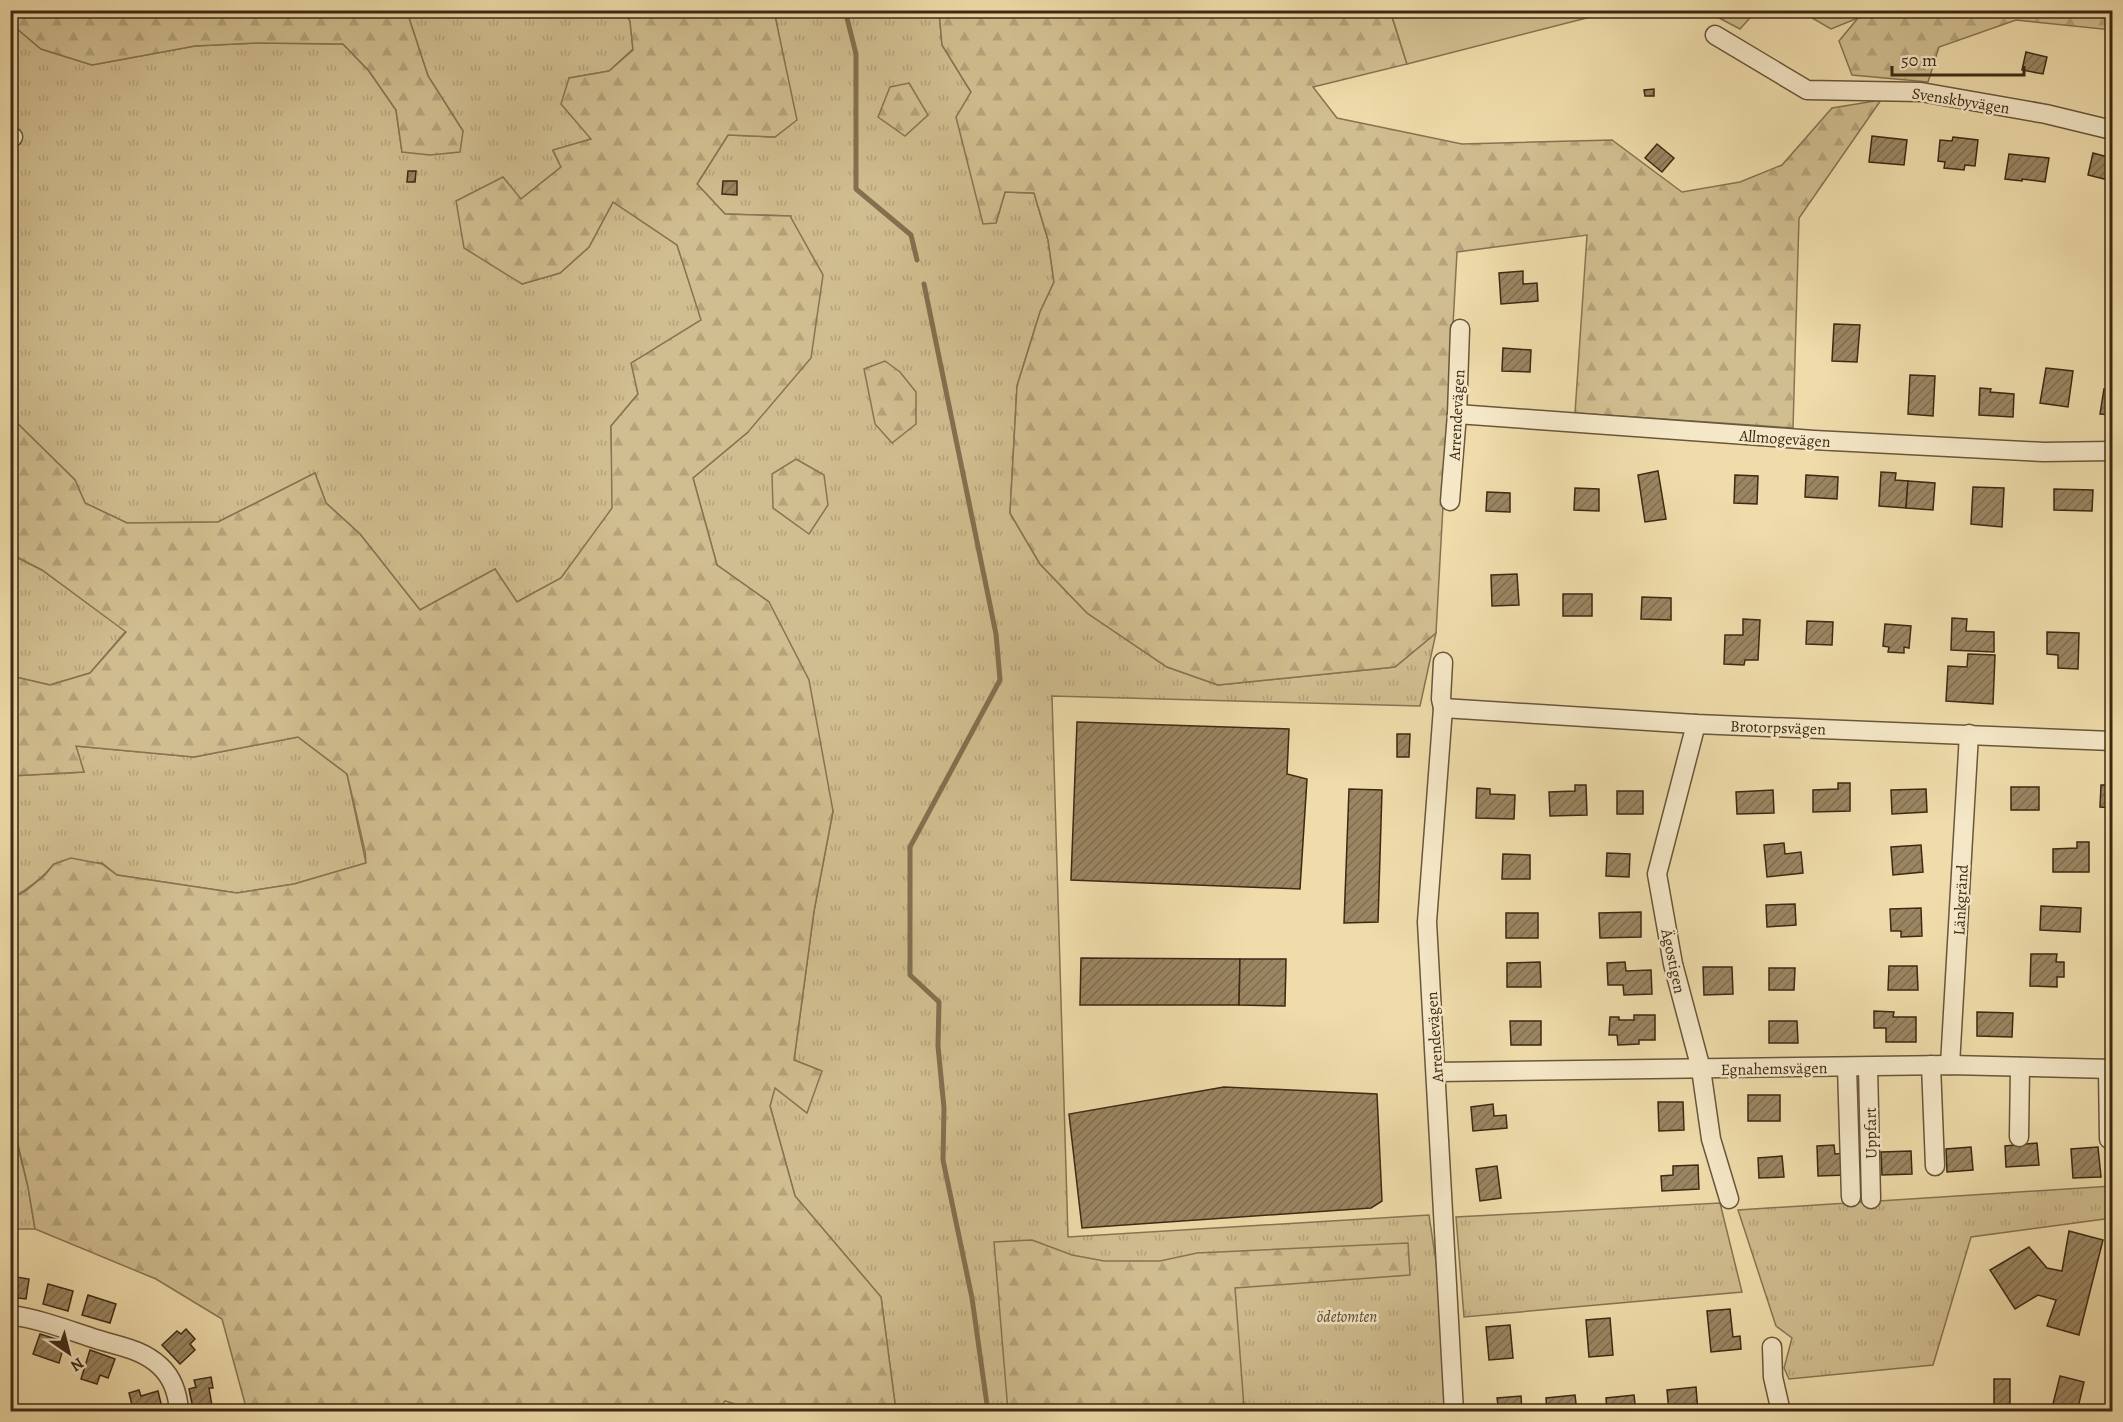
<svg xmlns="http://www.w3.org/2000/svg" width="2123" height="1422" font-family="Alegreya,serif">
  <defs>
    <pattern id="grass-tufts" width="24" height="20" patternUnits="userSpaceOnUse" patternTransform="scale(1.5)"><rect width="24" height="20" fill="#d1be90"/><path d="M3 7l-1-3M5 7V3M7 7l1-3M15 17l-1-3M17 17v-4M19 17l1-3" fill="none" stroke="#b4a37b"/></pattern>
    <pattern id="forest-firs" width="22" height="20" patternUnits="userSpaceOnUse" patternTransform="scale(1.5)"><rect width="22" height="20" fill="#d1be90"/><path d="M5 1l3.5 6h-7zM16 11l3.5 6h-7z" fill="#b4a37b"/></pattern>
    <pattern id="building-hatch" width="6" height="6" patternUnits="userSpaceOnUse" patternTransform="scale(1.5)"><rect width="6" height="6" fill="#9a8662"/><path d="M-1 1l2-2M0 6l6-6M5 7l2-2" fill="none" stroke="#7f6e50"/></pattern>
  </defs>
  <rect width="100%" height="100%" fill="#efdcaa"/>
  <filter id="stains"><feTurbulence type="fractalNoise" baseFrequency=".00333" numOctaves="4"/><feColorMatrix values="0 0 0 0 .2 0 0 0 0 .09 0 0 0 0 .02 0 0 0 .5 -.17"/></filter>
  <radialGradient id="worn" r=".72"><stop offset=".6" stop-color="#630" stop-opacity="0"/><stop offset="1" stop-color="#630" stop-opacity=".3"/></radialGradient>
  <g fill="url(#grass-tufts)" stroke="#877452" stroke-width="1.5">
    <path d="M402,11H624L630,21L633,49L609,71L569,78L591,139L553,151L561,167L521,199L522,284L560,273L589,247L613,202L677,245L702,320L632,363L638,394L611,426L613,508L561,578L517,602L495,569L420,610L360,534L326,503L315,473L218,522L127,523L85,503L75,480L11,417L10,303L16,291L14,273L11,270V28H16L41,49L92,65L195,46L256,43L343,44L369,71L396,110L402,152L463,131L428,76L408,15Z"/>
    <path d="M774,11H939L942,45L971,92L996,223L1005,192L1034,193L1048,240L1054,282L1040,312L1017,386L1010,513L1040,564L1087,613L1167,667L1218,685L1395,667L1436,633L1420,706L1052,696L1068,1237L1429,1215L1452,1369L1454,1411H896L881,1297L795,1196L770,1106L774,1087L806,1112L821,1071L794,1060L814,911L833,811L769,602L717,565L693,478L748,432L791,216L725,214L697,184L728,135L775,137L796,120Z"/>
    <path d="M10,554L42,570L126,631L90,673L50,685L11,676Z"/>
    <path d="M298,737L347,774L366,863L294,884L237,893L117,875L102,863L54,864C42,879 28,889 11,899L10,776L84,772L75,746L194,757Z"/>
    <path d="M10,1115L28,1187L35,1229H11Z"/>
    <path d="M2112,1186V1218L1971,1237L1933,1365L1789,1379L1784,1368L1792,1338L1776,1326L1738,1210Z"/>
    <path d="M1720,1203L1742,1292L1464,1317L1456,1217Z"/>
  </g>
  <g fill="url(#forest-firs)" stroke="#877452" stroke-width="1.5">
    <path d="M11,10H137L142,13L152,10L402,11L408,15L428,76L463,131L460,152L430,155L402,152L396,110L369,71L343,44L256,43L195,46L92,65L41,49L16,28H11Z"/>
    <path d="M624,11H774L797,120L775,137L728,135L697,184L725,214L790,216L823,275L811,358L748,432L693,478L717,565L769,602L809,680L833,811L814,911L794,1060L822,1071L807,1113L775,1088L770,1106L795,1196L881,1297L896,1411H757L725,1401L717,1412L247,1411L222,1319L156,1279L35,1229L28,1187L11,1115V899L27,890L45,875L54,864L71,858L102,864L117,875L237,893L294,884L366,863L365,851L347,774L298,737L194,757L76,746L84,772L11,776V676L50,685L90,673L126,632L42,570L11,554V417L75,480L85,503L127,523L218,522L315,473L326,503L360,534L420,610L495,569L517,602L561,578L612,508L611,426L638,394L631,363L701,320L677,245L613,202L589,247L560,273L522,284L464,248L456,201L503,177L521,199L561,167L553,150L591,139L561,104L569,78L609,71L633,50L630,21Z"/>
    <path d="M939,11H1390L1407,64L1313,87L1337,118L1462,144L1612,140L1682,192L1740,182L1782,165L1832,108L1881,100L1799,218L1793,428L1575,413L1587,235L1457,252L1436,633L1395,667L1218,685L1167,667L1087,613L1040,564L1010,513L1017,386L1040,312L1054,282L1048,240L1034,193L1005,192L996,223L983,224L956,117L971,92L942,45Z"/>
    <path d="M1891,11H2112V30L2016,20L1939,47L1928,82L1852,75L1839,41L1858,18Z"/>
    <path d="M909,83L928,115L905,136L878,117L890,87Z"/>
    <path d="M885,361L900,372L916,392V424L892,443L875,424L864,369Z"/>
    <path d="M796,459L824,475L828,505L809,534L773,508L772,474Z"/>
    <path d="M1032,1240L1072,1255L1104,1261H1160L1197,1253L1408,1243L1410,1275L1235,1288L1244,1407L1242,1411H1008L994,1242Z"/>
  </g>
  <g fill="#d1be90" stroke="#877452" stroke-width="1.5">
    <path d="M1390,10L1614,11L1407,64Z"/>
    <path d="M1706,11H1756L1740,29Z"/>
    <path d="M1800,11H1891L1858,18L1831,29Z"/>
  </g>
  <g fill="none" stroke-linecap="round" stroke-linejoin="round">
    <g stroke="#83704f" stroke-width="5">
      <path d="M845,10L856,54V189L911,235L917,260"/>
      <path d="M924,284L996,634L1000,680L910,847V975L939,1002L938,1046L944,1108L943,1160L972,1298L988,1412"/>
    </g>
  </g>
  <g fill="url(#building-hatch)" stroke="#3d2914" stroke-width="1.5">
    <path d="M1469,10H1486L1471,15Z"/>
    <path d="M2026,52L2047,57L2043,74L2022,70Z"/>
    <path d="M1654,89V96H1645L1644,90Z"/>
    <path d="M1872,136L1907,140L1904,165L1869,162Z"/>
    <path d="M1953,137L1978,140L1975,166L1965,165L1964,170L1944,168L1945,162L1938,161L1940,140L1952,141Z"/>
    <path d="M1657,144L1674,158L1662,172L1645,158Z"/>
    <path d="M2093,153L2112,158V181L2088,175Z"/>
    <path d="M2009,154L2049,158L2045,182L2022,179V181L2005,179Z"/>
    <path d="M408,171H416L415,182H407Z"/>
    <path d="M723,181H737V195L722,194Z"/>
    <path d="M1523,271V284L1537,283L1538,301L1501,304L1499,273Z"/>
    <path d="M1834,324L1860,325L1857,362L1832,361Z"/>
    <path d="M1503,348L1531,350L1530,372L1502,371Z"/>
    <path d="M2046,368L2073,371L2068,407L2040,403Z"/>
    <path d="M1910,375L1935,376L1933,416L1908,414Z"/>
    <path d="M1980,388L1991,389L1990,392L2014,394L2013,417L1979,415Z"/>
    <path d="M2104,389L2112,391V415L2100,414Z"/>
    <path d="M1658,471L1666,519L1645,522L1638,475Z"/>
    <path d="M1881,472L1896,473L1895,480L1908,481L1906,508L1879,506Z"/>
    <path d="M1735,475L1758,476L1757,504L1734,503Z"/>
    <path d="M1806,475L1838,477L1837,499L1805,497Z"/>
    <path d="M1908,481L1935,483L1933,510L1906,508Z"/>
    <path d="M1973,487L2004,488L2002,527L1971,524Z"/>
    <path d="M1575,488L1599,489V511L1574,510Z"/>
    <path d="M2054,489L2093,490L2092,511L2054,510Z"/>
    <path d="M1487,492L1510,493V512L1486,511Z"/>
    <path d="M1517,574L1519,605L1492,606L1491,575Z"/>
    <rect x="1563" y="594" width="29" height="22"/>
    <path d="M1642,597L1671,598V620L1641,619Z"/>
    <path d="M1952,618L1967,619L1966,631L1994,632V652L1951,650Z"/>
    <path d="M1743,619L1760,620L1758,660H1745L1744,665L1724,664L1725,635H1743Z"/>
    <path d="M1807,621L1833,622L1832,645L1806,644Z"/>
    <path d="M1885,624L1911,626L1909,648L1904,647V653L1888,652L1889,647L1883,646Z"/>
    <path d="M2047,632L2079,633L2078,669L2058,668V655L2047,654Z"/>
    <path d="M1968,654L1995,655L1993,704L1946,701L1948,666L1967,667Z"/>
    <path d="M1077,722L1289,729L1287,774L1307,779L1300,889L1071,880Z"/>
    <path d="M1397,734H1410L1409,757H1397Z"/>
    <path d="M1838,783H1850V811L1813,812V790L1838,789Z"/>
    <path d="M1575,785H1586L1587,815L1550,816L1549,792L1575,791Z"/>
    <path d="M2101,785H2112V808L2100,807Z"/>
    <rect x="2011" y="787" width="28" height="23"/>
    <path d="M1477,788L1490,789V794L1515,795L1514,819L1476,818Z"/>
    <path d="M1349,789L1382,790L1378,922L1344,923Z"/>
    <path d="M1926,789L1927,812L1892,814L1891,790Z"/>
    <path d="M1773,790L1774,813L1737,814L1736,792Z"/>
    <rect x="1617" y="791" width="26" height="23"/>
    <path d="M2077,842H2089V872H2053V849L2077,848Z"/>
    <path d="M1784,843L1785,854L1801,852L1803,873L1767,877L1764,845Z"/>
    <path d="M1921,845L1923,872L1893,875L1891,847Z"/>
    <path d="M1607,853L1630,854L1629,877L1606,876Z"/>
    <path d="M1503,854L1530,855V879H1502Z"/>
    <path d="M1795,904L1796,925L1767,927L1766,905Z"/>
    <path d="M2041,906L2081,908L2080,932L2040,930Z"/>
    <path d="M1921,908L1922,936L1901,937V931H1891L1890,909Z"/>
    <path d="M1641,912V937L1600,938L1599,913Z"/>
    <rect x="1506" y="913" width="32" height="25"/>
    <path d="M2031,954H2057L2056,962H2064V977H2057V987L2030,986Z"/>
    <path d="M1081,958L1240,959L1239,1005H1080Z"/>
    <path d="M1240,959H1286L1285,1006L1239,1005Z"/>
    <path d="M1540,962L1541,987H1507V963Z"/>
    <path d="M1625,962L1626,971L1651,970L1652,994L1624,995L1623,985H1608L1607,963Z"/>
    <path d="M1889,966H1917L1918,990H1888Z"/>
    <path d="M1703,967H1732L1733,994L1704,995Z"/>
    <path d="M1769,968H1795L1794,990H1769Z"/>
    <path d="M1874,1011L1894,1012L1893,1017H1916V1042H1886V1028H1874Z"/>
    <path d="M1977,1012L2013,1013L2012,1037L1977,1036Z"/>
    <path d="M1634,1015H1655V1040H1639V1044L1618,1045L1617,1035H1609L1610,1017H1619V1020H1634Z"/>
    <path d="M1510,1021H1541V1045H1511Z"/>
    <path d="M1769,1021H1797L1798,1043H1769Z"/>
    <path d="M1224,1087L1377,1094L1382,1201L1371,1208L1082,1228L1069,1114Z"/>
    <rect x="1748" y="1095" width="32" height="26"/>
    <path d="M1658,1102H1683L1684,1130L1659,1131Z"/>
    <path d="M1493,1104L1494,1116L1506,1115L1507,1128L1473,1131L1471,1107Z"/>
    <path d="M2037,1143L2039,1165L2006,1167L2005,1146Z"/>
    <path d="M1834,1145L1835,1154L1846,1153L1847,1175L1818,1176L1817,1146Z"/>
    <path d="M1971,1147L1973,1170L1947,1172L1946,1149Z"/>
    <path d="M2098,1147L2101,1177L2073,1178L2071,1149Z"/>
    <path d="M1911,1151L1912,1174L1882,1175L1881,1152Z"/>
    <path d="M1782,1156L1784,1177L1759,1178L1758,1158Z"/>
    <path d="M1698,1165L1699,1189L1662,1191L1661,1176L1673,1175V1166Z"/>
    <path d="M1497,1166L1501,1198L1480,1201L1476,1169Z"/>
    <path d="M2069,1231L2103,1240L2079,1335L2047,1326L2056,1300L2038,1295L2015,1309L1990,1270L2029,1247L2047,1268L2062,1271Z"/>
    <path d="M10,1276L29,1279L26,1299L10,1297Z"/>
    <path d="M48,1284L73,1291L68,1311L43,1304Z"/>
    <path d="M88,1295L116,1304L110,1323L82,1315Z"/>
    <path d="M1730,1309L1733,1337L1740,1336L1741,1349L1711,1352L1707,1311Z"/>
    <path d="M1610,1318L1613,1355L1589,1357L1586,1320Z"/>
    <path d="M1510,1325L1513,1358L1489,1360L1486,1327Z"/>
    <path d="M186,1329L195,1339L190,1344L195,1350L180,1364L162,1345L177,1331L181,1334Z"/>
    <path d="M40,1334L65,1342L59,1363L33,1354Z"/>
    <path d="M90,1350L115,1359L108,1378L100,1375L97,1384L81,1379Z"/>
    <path d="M2060,1376L2084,1382L2077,1412H2051Z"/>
    <path d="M211,1377L213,1388H209L212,1406L193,1409L189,1389L196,1387L194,1380Z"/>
    <path d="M1994,1379H2010V1406H2027V1412H1994Z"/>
    <path d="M1696,1387L1698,1412H1669L1667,1390Z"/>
    <path d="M139,1390L141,1396L158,1391L163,1412H142L140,1407L133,1409L129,1393Z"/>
    <path d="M1575,1395L1577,1412H1547L1546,1398Z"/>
    <path d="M1634,1395L1636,1412H1607L1606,1398Z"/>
    <path d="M1521,1396L1522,1412H1499L1497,1398Z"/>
  </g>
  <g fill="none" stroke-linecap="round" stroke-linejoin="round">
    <g stroke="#6a563a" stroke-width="21">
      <g id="minor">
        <path d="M1715,35L1807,90L1921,92L2046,114L2112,130"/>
        <path d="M10,137H13"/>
        <path d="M1457,414L1814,440L2044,452L2112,451"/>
        <path d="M1450,501L1457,414L1460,329"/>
        <path d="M1443,662L1441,699L1443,708L1427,922L1454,1412"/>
        <path d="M1443,708L1696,724L2112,741"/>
        <path d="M1696,724L1657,874L1673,964L1701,1069L1711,1139L1729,1199"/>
        <path d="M1931,1065L1935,1166"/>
        <path d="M1950,1065L1969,734"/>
        <path d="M1847,1067L1851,1197"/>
        <path d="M1868,1067L1871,1199"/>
        <path d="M2108,1069L2109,1139"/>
        <path d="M1436,1072L1950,1065L2112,1069"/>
        <path d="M2019,1137L2020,1067"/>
        <path d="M10,1315C40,1319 68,1330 96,1339C118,1346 142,1349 160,1366C173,1378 178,1394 179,1412"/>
        <path d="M1772,1347L1773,1377L1781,1412"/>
      </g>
    </g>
    <use href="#minor" stroke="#f5e8c8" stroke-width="18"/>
  </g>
  <g text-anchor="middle" stroke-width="5" stroke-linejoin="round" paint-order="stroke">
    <g font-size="16" fill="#3d2914" stroke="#f5e8c8">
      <text transform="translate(1961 100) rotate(9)" y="6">Svenskbyvägen</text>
      <text transform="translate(1456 415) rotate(-87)" y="6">Arrendevägen</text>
      <text transform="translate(1785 438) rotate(4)" y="6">Allmogevägen</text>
      <text transform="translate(1778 727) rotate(2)" y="6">Brotorpsvägen</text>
      <text transform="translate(1960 900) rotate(-87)" y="6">Länkgränd</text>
      <text transform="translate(1674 961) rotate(78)" y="6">Ägostigen</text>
      <text transform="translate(1434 1037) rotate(-94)" y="6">Arrendevägen</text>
      <text transform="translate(1774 1068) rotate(-1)" y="6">Egnahemsvägen</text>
      <text transform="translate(1870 1133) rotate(-91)" y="6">Uppfart</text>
    </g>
    <g font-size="16" font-style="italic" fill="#5b472d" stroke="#f5e8c8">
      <text x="1347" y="1322">ödetomten</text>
    </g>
  </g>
  <rect width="2123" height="1422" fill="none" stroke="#efdcaa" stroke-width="36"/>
  <rect x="12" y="12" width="2099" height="1398" fill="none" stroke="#3d2914" stroke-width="3"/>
  <rect x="18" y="18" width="2087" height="1386" fill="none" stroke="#3d2914" stroke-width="1.5"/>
  <g transform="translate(69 1353) rotate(145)" stroke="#f5e8c8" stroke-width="4.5" paint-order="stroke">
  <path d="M0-4.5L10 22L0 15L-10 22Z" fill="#3d2914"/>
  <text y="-9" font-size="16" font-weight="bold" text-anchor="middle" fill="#3d2914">N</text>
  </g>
  <path d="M1892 66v9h132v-9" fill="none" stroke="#3d2914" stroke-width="3"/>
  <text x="1901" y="66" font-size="18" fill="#3d2914" stroke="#f5e8c8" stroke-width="4.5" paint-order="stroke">50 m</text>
  <rect width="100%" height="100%" filter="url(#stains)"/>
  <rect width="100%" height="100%" fill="url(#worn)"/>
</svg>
